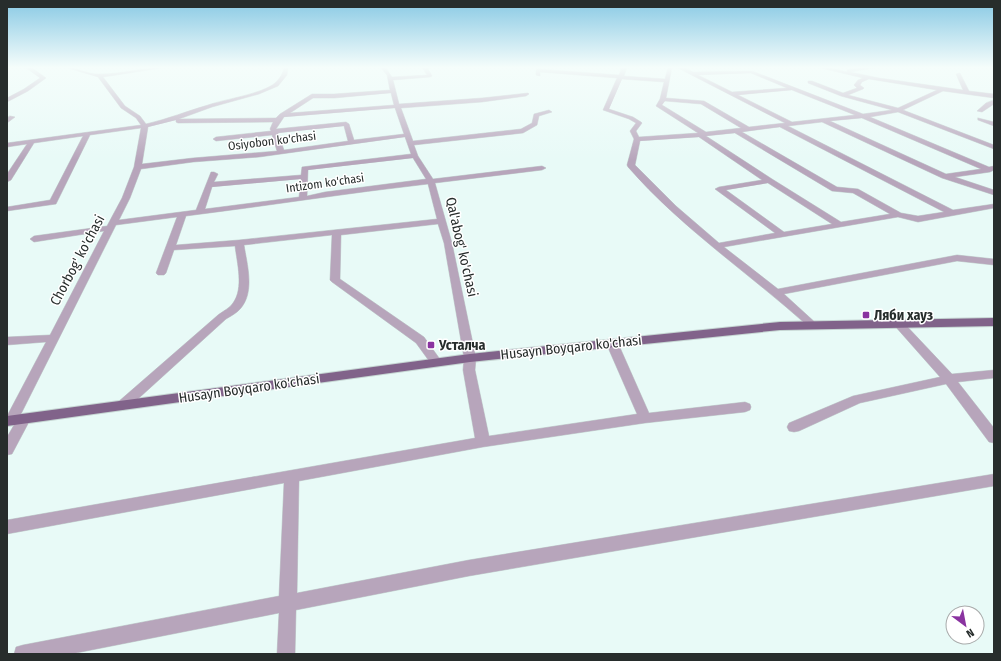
<svg xmlns="http://www.w3.org/2000/svg" width="1001" height="661" font-family="'Fira Sans Condensed',sans-serif">
  <rect width="100%" height="100%" fill="#e8faf7"/>
  <g fill="none" stroke-linecap="round" stroke-linejoin="round">
    <g stroke="#c5d5d2" stroke-width="1">
      <g id="minor">
        <path d="M25,67H31L46,78L28,91L7,102V98L24,89L40,78Z"/>
        <path d="M64,67C77,67 88,75 100,74C123,74 145,67 168,67L103,77L125,106L140,116L146,124C168,119 187,111 208,105C225,99 262,94 275,83C280,78 283,74 284,67H288L287,75L278,86L259,94L212,107L179,119L276,118L280,114L312,94H334L390,90L387,75L380,67H385L392,77L427,75L422,67H427L432,76L430,77L393,80L399,104L482,98L528,93L529,94L526,96L482,102L401,108L413,141L521,129L532,123L534,114L549,110L552,112L539,116L537,125L523,133L414,145L418,156L433,179L542,166L546,168L542,170L435,183L452,243L476,358L475,370L489,436L637,414L606,343L608,340H616L618,343L649,413L745,402L750,404L751,407L750,410L745,412L645,423L483,447L299,481L297,593L469,560L994,474V486L469,576L296,610L295,654H277L279,613L71,654H14L16,647L23,645L279,596L284,483L7,534V520L475,438L463,370L464,358L444,243L438,224L341,235L340,279L424,337L442,362L440,365H432L416,343L332,282L330,280L332,235L244,245C247,264 255,291 241,308C237,313 231,316 226,319L128,408L123,410L118,408L117,405L118,402L218,315C223,311 230,308 233,303C244,288 237,263 235,246L174,250L166,273L164,275H158L156,273L177,217L116,225L20,416L28,417L30,420L12,454L7,455V437L14,425H7V416L46,342L7,345V337L50,335L104,231L34,242L30,239L34,236L107,226L122,198L134,167L141,128L90,135L56,204L7,211V207L50,200L83,136L34,143L11,180L7,182V174L27,144L7,147V143L141,125L136,118L121,108L98,77ZM391,93L394,105L290,113L313,98H334ZM395,108L404,134L354,140L349,124L346,122L276,129L284,117ZM176,120V122L178,123L273,122L270,129L271,131L216,137L213,139L216,141L272,135L277,151L193,158L142,164L148,127ZM344,126L348,141L284,150L278,133ZM405,137L411,154L310,166L302,167L301,175L214,182L218,174L214,172H211L196,210L119,220L130,198L141,169L193,162L259,157ZM413,158L426,179L325,192L307,196L308,170ZM301,179L299,197L205,209L212,187ZM428,184L437,219L239,240L176,245L186,216C267,206 347,193 428,184Z"/>
        <path d="M622,67H627L624,76L665,79L668,67H672L666,98L704,101L749,127L785,123L676,67H683L693,72L752,71L863,114L892,110L841,96L808,83V81H812L843,93L857,88L854,85L858,80L863,78L817,67H828L847,72V70L863,67H878L850,72L879,78L963,90L956,74L960,73L969,91L994,94V98L943,91L903,110L994,145V149L898,112L870,117L989,167L994,166V170L990,172L955,177L994,190V195L942,178L822,122L788,126L953,210L994,204V208L918,222L898,217L724,247L778,289L957,255L994,259V265L957,261L784,294L818,325L817,327H809C749,273 681,228 628,167L627,165L634,139L630,131L636,123L629,119L603,110L617,78L540,72V76L536,75V70L538,69L619,75ZM751,73L787,88L732,92L698,75ZM622,79L664,82L660,99L656,106L698,133L639,137L636,131L642,123L641,122L633,117L609,109ZM869,79L937,90L898,108L848,95L863,89L864,88L860,85L862,82ZM792,90L855,115L792,122L738,95ZM665,101L701,104L741,128L706,132L662,105ZM862,118L981,169L946,174L830,121ZM780,127L944,212L918,216L901,213L858,189L837,187L742,132ZM735,133L832,191L853,193L890,214L841,222L772,179L706,136ZM699,137L762,180L719,187L715,189L775,233L719,243L676,206L635,165L640,141ZM768,183L832,224L784,232L726,190Z"/>
        <path d="M994,100V104L982,112L977,111L986,103Z"/>
        <path d="M10,116L15,117L7,123V118Z"/>
        <path d="M978,118L994,122V126L978,120Z"/>
        <path d="M898,320L902,321L952,374L994,370V378L958,382L994,428V443L989,442L946,384L860,403L799,431L794,432L789,431L787,427L789,423L853,396L940,377L894,325L893,323Z"/>
      </g>
    </g>
    <g stroke="#c5d5d2" stroke-width="2">
      <path id="major" d="M994,318V326L780,330L470,362L7,426V416L470,354L780,322Z"/>
    </g>
    <use href="#minor" fill="#b7a5bb" fill-rule="evenodd"/>
    <use href="#major" fill="#81638a" fill-rule="evenodd"/>
  </g>
  <linearGradient id="sky" x2="0" y2="1"><stop stop-color="#88c9e4"/><stop offset="0.42" stop-color="#f5fdfb"/><stop offset="1" stop-color="#f5fdfb" stop-opacity="0"/></linearGradient>
  <rect width="1001" height="160" fill="url(#sky)"/>
  <g fill="#8a33a0" stroke="#fff" stroke-width="1.5">
    <rect x="862" y="311" width="8" height="8" rx="2"/>
    <rect x="427" y="341" width="8" height="8" rx="2"/>
  </g>
  <g text-anchor="middle" stroke-width="3" stroke-linejoin="round" paint-order="stroke">
    <g font-size="12" fill="#272d2c" stroke="#fff">
      <text transform="translate(272 141) rotate(-7)" y="4">Osiyobon ko'chasi</text>
      <text transform="translate(325 183) rotate(-8)" y="4">Intizom ko'chasi</text>
    </g>
    <g font-size="14" fill="#272d2c" stroke="#fff">
      <text transform="translate(462 247) rotate(77)" y="5">Qal'abog' ko'chasi</text>
      <text transform="translate(77 260) rotate(-62)" y="5">Сhorbog' ko'chasi</text>
      <text transform="translate(571 347) rotate(-6)" y="5">Husayn Boyqaro ko'chasi</text>
      <text transform="translate(249 388) rotate(-8)" y="5">Husayn Boyqaro ko'chasi</text>
    </g>
    <g font-size="14" font-weight="bold" fill="#272d2c" stroke="#fff" text-anchor="start">
      <text x="874" y="320">Ляби хауз</text>
      <text x="439" y="350">Усталча</text>
    </g>
  </g>
  <rect width="1001" height="661" fill="none" stroke="#272d2c" stroke-width="16"/>
  <g transform="translate(965 625) rotate(148)"><circle r="19" fill="#ffffff" stroke="#a9abab"/>
  <path d="M0-3L7 15L0 10L-7 15Z" fill="#8a33a0"/>
  <text y="-6" font-size="11" font-weight="bold" text-anchor="middle" fill="#272d2c">N</text>
  </g>
</svg>
